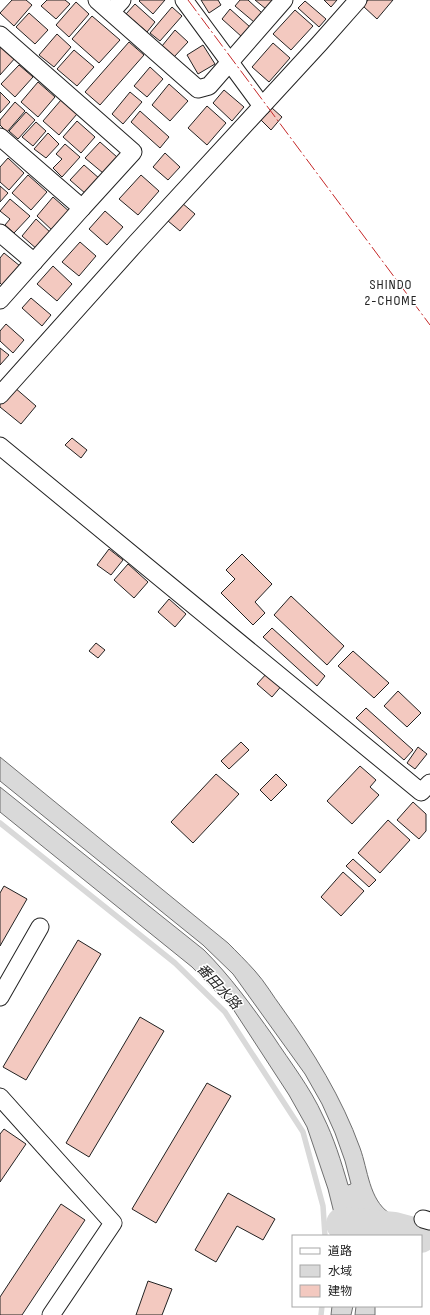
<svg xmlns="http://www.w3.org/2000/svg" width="430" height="1315" font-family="'Sofia Sans Condensed','Noto Sans JP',sans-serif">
  <rect width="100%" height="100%" fill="#fff"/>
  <g fill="#d9d9d9" stroke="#6f6f6f">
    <path d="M0,757L228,943C237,952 246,961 255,971C265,982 273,996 282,1008C313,1051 342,1098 360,1148C368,1170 369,1199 389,1213L382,1232L383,1236H336L334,1213L328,1189L307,1127L289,1095L233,1009L192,967L0,812V787L204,950C230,976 251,1005 273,1036C290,1062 310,1087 323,1116C334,1138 341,1161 348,1185L351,1184L345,1161L335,1133L322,1104L305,1074L233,974L203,945L0,781Z"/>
    <path d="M332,1306H353L351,1315H331Z"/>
    <path d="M356,1306H375V1315H355Z"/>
  </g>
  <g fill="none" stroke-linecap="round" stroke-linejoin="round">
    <g stroke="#d9d9d9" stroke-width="5.5">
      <path d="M0,823L175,963L225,1012L303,1132L323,1206L325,1236"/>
      <path d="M321,1315L322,1306"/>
    </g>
    <path stroke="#d9d9d9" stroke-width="34" d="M343,1224L394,1229L420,1236"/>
  </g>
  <g fill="#f3c9c0" stroke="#222">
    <path d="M12,0H26L32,5L14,26L0,13Z"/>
    <path d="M47,0H65L70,4L56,19L41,6Z"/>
    <path d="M140,0H165L153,14L139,1Z"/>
    <path d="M201,0H218L221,5L209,13Z"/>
    <path d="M240,0H248L262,13L254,22L235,6Z"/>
    <path d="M255,0H274L266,9Z"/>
    <path d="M324,0H337L331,7Z"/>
    <path d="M368,0H393L377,19L363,6Z"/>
    <path d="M305,1L326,19L319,27L298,8Z"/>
    <path d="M76,2L89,14L69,37L56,25Z"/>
    <path d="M135,4L155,22L147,32L126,14Z"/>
    <path d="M172,7L182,16L160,41L150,33Z"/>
    <path d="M230,9L250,27L242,37L222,19Z"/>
    <path d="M295,10L313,26L291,50L273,34Z"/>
    <path d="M29,13L48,30L35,44L16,27Z"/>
    <path d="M92,16L120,40L99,63L72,39Z"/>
    <path d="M175,30L188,42L174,57L162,46Z"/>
    <path d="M57,34L71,47L54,67L39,55Z"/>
    <path d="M129,42L144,55L100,105L85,92Z"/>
    <path d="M273,43L290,58L269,82L252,67Z"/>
    <path d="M203,45L215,64L198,74L187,55Z"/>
    <path d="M0,46L16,57L0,75Z"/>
    <path d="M74,50L94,67L77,86L57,69Z"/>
    <path d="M19,65L33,77L15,97L1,84Z"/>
    <path d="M150,67L163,79L147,97L134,86Z"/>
    <path d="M38,82L55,97L38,117L21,102Z"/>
    <path d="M169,84L188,101L170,121L152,105Z"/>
    <path d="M224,90L244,107L232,121L213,103Z"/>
    <path d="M0,92L10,102L0,113Z"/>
    <path d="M130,92L142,102L123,124L112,114Z"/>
    <path d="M61,100L77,114L59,135L43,121Z"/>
    <path d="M15,102L25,111L7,132L0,125V120Z"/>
    <path d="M207,106L226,123L207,145L188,128Z"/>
    <path d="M272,108L282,117L271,130L261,120Z"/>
    <path d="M140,111L169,137L160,148L131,122Z"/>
    <path d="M26,112L35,120L18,139L9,131Z"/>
    <path d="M77,121L95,137L81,153L63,137Z"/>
    <path d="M36,122L46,131L33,146L22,137Z"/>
    <path d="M48,133L59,144L46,158L34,149Z"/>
    <path d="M100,142L117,157L103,173L85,158Z"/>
    <path d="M65,144L80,157L62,177L53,168L62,159L56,154Z"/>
    <path d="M165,153L180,167L168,180L153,167Z"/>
    <path d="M8,158L24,173L9,190L0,182V167Z"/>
    <path d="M84,165L100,179L86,194L70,180Z"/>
    <path d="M28,175L47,192L31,210L12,193Z"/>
    <path d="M141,175L159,191L138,215L119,199Z"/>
    <path d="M0,186L8,193L0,202Z"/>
    <path d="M53,197L71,213L54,232L37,216Z"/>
    <path d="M10,199L30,216L14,233L5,225L10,219L0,211Z"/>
    <path d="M182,203L195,214L180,231L168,221Z"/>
    <path d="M105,211L123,227L107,245L89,229Z"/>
    <path d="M36,219L52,234L38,250L22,236Z"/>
    <path d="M80,242L96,256L79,276L62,262Z"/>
    <path d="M4,253L20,266L3,286L0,283V258Z"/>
    <path d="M53,266L72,284L57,301L37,284Z"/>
    <path d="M31,298L51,315L42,326L22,308Z"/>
    <path d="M6,324L24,340L13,353L0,341V331Z"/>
    <path d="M0,348L9,355L0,365Z"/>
    <path d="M14,387L36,406L21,424L0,407V404Z"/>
    <path d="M72,438L87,450L81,458L65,445Z"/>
    <path d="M109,549L123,560L111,575L97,565Z"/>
    <path d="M242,554L272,584L255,602L265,613L253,625L221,593L235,579L226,570Z"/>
    <path d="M128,564L148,582L134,598L114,580Z"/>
    <path d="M291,596L344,646L327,665L274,615Z"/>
    <path d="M169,599L186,614L175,627L158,612Z"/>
    <path d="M272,628L325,676L317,686L263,637Z"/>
    <path d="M96,643L105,650L98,658L89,651Z"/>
    <path d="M353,651L389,683L374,698L338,666Z"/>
    <path d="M268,672L283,684L272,697L257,684Z"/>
    <path d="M398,691L421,713L407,727L384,706Z"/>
    <path d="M366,708L413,750L404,760L356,718Z"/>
    <path d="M241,742L249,750L229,769L221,761Z"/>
    <path d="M418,747L427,754L415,769L407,763Z"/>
    <path d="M360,766L376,780L370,787L379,795L352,824L327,801Z"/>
    <path d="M216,774L239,794L193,843L171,822Z"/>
    <path d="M276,774L287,785L271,801L260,790Z"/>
    <path d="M413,802L426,814V831L419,839L397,820Z"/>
    <path d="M388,820L410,840L380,873L358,853Z"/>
    <path d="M353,859L376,880L369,887L346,866Z"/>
    <path d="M343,872L364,891L341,916L321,897Z"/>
    <path d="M4,886L27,899L0,946V893Z"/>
    <path d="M78,940L101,954L26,1080L3,1067Z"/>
    <path d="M140,1017L164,1031L89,1157L66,1143Z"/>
    <path d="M207,1083L231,1096L156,1223L132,1209Z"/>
    <path d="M4,1129L26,1144L0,1182V1134Z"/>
    <path d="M228,1193L275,1219L263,1240L237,1226L216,1262L195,1250Z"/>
    <path d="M61,1204L85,1220L22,1315H0V1297Z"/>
    <path d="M148,1281L172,1289L162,1315H136Z"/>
  </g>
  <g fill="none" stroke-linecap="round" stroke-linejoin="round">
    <g stroke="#222" stroke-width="19">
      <g id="street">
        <path d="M97,0L198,89L209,86L284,0"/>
        <path d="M184,0L262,106"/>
        <path d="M111,12L122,0"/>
        <path d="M0,35L133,152L82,208"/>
        <path d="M0,137L82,208L0,300"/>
        <path d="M0,233L34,262"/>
        <path d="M0,395L136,243L320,43L358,0"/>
        <path d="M0,446L421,792L430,783"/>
        <path d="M0,997L40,927"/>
        <path d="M0,1097L113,1223L51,1315"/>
        <path d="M423,1219L430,1221"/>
      </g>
    </g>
    <use href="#street" stroke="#fff" stroke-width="17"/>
    <path stroke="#c62828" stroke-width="1" stroke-dasharray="14 3 2 3" stroke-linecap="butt" d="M188,0L430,325"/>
  </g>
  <g text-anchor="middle" stroke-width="3" stroke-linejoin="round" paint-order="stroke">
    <g font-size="14" letter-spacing="1" fill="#222" stroke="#fff">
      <text x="391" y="289">SHINDO<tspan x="391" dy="16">2-CHOME</tspan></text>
    </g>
    <g font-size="14" font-style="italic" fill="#222" stroke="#fff">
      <text transform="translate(219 986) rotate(47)" y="5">番田水路</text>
    </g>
  </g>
  <rect x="292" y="1235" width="130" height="72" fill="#ffffff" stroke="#a7a7a7"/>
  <rect x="300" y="1248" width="20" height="6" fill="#ffffff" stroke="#a7a7a7"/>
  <text x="328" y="1255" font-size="12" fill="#222222">道路</text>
  <rect x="300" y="1265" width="20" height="12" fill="#d9d9d9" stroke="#a7a7a7"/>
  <text x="328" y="1275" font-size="12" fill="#222222">水域</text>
  <rect x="300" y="1285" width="20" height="12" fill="#f3c9c0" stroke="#a7a7a7"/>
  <text x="328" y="1295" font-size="12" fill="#222222">建物</text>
</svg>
